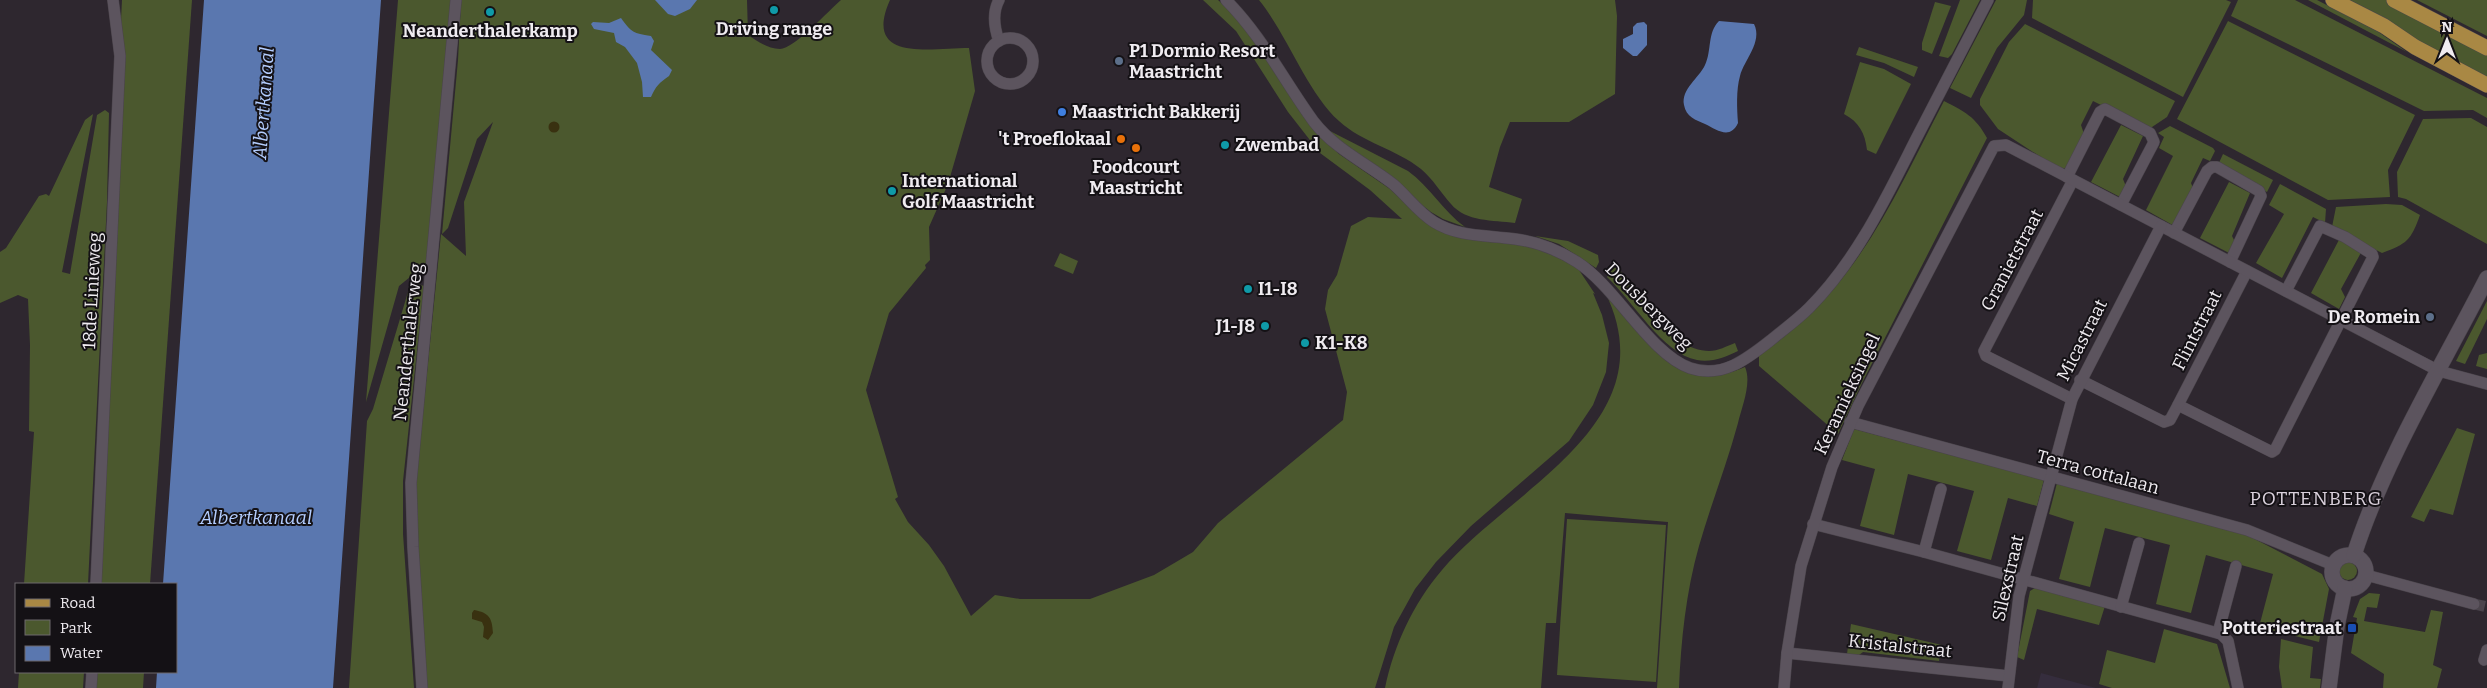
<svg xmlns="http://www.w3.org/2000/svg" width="2487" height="688" font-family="Bitter,serif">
  <rect width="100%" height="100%" fill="#2e272f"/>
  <path fill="#352d3d" d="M2041,673L2096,688H2037Z"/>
  <g fill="#4b582e">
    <path d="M122,0H192L150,584H93Z"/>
    <path d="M398,0H453L426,264L399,286L366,402Z"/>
    <path d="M461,0H747L748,35C757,41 768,49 780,49C794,49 829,10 841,0H890C862,63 931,48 969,48L975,91L948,184L929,227L930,260L925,265L926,268L889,313L866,390L898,497L895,499L908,522L929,545L944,566L971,616L995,595L1020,599H1090L1154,575L1193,552L1218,523L1343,420L1347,392L1325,309L1328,290L1337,275L1351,226L1368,217L1402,219L1370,190L1320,153L1288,112L1236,31L1203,0H1218L1243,23L1317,132L1339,154L1390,189L1422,219L1547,249L1577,267L1595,294L1593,293L1602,315L1609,343L1606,372L1593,405L1569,441L1471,526L1436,562L1415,589L1394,627L1375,688H426L417,533L416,482L441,234L466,256L464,202L493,122L477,139L448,228L442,234L458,60Z"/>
    <path d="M1259,0H1615L1617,16L1615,94L1569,122H1510L1500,147L1489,187L1522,199L1515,223C1493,220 1466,222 1451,204C1441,193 1433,179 1421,169C1396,149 1363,143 1339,121C1307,92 1288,36 1259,0Z"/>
    <path d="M1960,0H1980L1952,54L1948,58L1939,56Z"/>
    <path d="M1996,0H2027L2024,15L1997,48L1971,98L1950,88Z"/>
    <path d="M2033,0H2226L2231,2L2183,97L2032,18Z"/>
    <path d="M2238,0H2295L2487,98V118L2473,110L2424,111L2231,16Z"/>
    <path d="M2308,0H2317L2377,31L2407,52Z"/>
    <path d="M2338,0H2388L2487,52V77Z"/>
    <path d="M2417,0H2487V36Z"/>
    <path d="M1935,2L1951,6L1932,54L1922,50V43Z"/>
    <path d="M2228,21L2415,115L2388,170L2390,197L2328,200L2177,119Z"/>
    <path d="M2025,24L2175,101L2167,117L2149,129L2093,101L2081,125L2084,134L2066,169L2063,168L2062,171L1998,129L1980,105V99L2009,42Z"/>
    <path d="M1859,47L1918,67L1914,77L1884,63L1856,55Z"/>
    <path d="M1860,62L1884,69L1911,84L1876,154L1867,150C1865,133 1859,122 1844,114Z"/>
    <path d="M1944,101C1965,112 1975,116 1987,138L1862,383L1838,434L1759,366V356C1785,334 1813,313 1835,287C1881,233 1911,164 1944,101Z"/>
    <path d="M105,110L109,113L107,202L88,584H24L34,432L29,431L30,345L28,299L18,295L0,303V252L6,248L39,196L46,194L49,196L85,120L93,114L62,272L70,274L97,115Z"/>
    <path d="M2471,118L2487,127V244L2406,199L2398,197L2397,172L2423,119Z"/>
    <path d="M2121,125L2143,136L2123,179L2127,189L2122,198L2091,182Z"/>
    <path d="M2170,126L2213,148L2215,151L2210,161L2203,158L2191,183L2194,191L2176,227L2146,210L2173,156L2159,148L2164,137L2158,133Z"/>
    <path d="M1328,130L1408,171C1430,187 1443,211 1465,227L1443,219L1431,212L1342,143Z"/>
    <path d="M2223,154L2273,180L2267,192L2218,165Z"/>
    <path d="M2229,182L2250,193L2232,236L2236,244L2231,254L2200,238Z"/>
    <path d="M2280,184L2326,209L2325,223L2313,217L2282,278L2256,263L2284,214L2269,205Z"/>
    <path d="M2386,204L2402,205L2420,215C2411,240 2407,244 2382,253L2332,227L2336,207Z"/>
    <path d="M1535,236L1568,241L1598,255L1599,262L1596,268L1559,244Z"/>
    <path d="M2340,238L2363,249L2341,289L2345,297L2339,309L2311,293Z"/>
    <path d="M1060,253L1078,261L1073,274L1054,266Z"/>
    <path d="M1614,266C1639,285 1638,295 1653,319C1664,335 1691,351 1709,351C1718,351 1727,346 1735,343L1738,351C1726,357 1711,363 1697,360C1663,354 1632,300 1607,277Z"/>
    <path d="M418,284L424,286L403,481V534L414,688H349L367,421L373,409L408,292Z"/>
    <path d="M1605,292L1663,358C1688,380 1715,380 1745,367C1752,383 1742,406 1738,423C1727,464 1711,504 1699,546C1686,592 1681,640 1679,688H1657L1668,522L1565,513L1556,623H1546L1541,688H1385C1394,645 1413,604 1442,570C1510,489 1670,423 1605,292Z"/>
    <path d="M2487,301V319L2465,364L2456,361Z"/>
    <path d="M2487,353V369L2476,366L2479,355Z"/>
    <path d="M2457,428L2475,434L2453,515L2430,509L2424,522L2411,517Z"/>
    <path d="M1854,429L2044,480L2037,506L2008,498L1991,560L1957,551L1974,491L1908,474L1894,535L1860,526L1875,469L1842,460Z"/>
    <path d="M2057,483L2247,535L2322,574L2329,589L2319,642L2259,627L2273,574L2206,555L2191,613L2156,604L2170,545L2105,528L2090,587L2059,579L2074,522L2049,514Z"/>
    <path d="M1567,519L1666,525L1656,682L1557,675Z"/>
    <circle cx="2348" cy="571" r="9"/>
    <path d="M2035,588L2105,606L2099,625L2037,609L2024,660L2017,657L2030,591Z"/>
    <path d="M2369,593L2380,594L2377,608L2367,607L2364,621L2425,632L2431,610L2443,612L2433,665L2442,669L2437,688H2383L2384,674L2351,653L2357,618L2353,617L2360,599Z"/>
    <path d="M1851,624L1942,645L1939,661L1863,652L1859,655L1847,654Z"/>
    <path d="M2164,629L2217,644L2230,688H2112L2099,684L2107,650L2155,663Z"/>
    <path d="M2281,639L2313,647L2310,678L2321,679L2320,688H2282L2279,667Z"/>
    <path d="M19,672H84L83,688H18Z"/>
    <path d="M88,672H144L143,688H87Z"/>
  </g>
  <g fill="#393110">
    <circle cx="554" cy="127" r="5.5"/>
    <path d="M474,610C489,613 492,617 493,633L488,640L483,637L484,627L482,622L472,619V613Z"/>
  </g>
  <g fill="#5a77af">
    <path d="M204,0H381L333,688H156L157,672H176V584H163Z"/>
    <path d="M655,0H697L690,9L675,16L668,14Z"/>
    <path d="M621,18C632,33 633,33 651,36L654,41L651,50L672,70L669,76C659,83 656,86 651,97H643L642,82L637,63L625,47L616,42L614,33L594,29L591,24L593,22L609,23Z"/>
    <path d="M1719,21L1754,24C1763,42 1744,60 1740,76C1736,90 1737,109 1738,123C1730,140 1717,130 1705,124C1696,120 1686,117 1684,105C1681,89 1699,78 1705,65C1712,50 1707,33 1719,21Z"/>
    <path d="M1644,22L1647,25V45L1637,56H1633L1623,48V39L1633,34V27L1637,23Z"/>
  </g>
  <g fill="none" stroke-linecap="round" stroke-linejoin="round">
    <path stroke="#4b444c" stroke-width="11" stroke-dasharray="11 5.5" stroke-linecap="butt" d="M2474,604L2487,607"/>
    <g stroke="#4a444b" stroke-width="12">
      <g id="street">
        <path d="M999,0C992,13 994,27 999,41"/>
        <path d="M1226,0C1262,36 1284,81 1314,122C1335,149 1366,163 1393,184C1407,196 1418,212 1434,222C1458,237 1487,235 1515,239C1538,242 1558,250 1577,262C1616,287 1650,354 1690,368C1722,379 1747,359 1771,340C1783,330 1797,320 1809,308C1857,260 1886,198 1916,139C1940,93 1964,46 1988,0"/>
        <circle cx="1010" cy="61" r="23"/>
        <path d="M2067,177L2100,112L2105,109L2150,133L2154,142L2121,205"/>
        <path d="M2174,233L2207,171L2212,167H2217L2259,191L2261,196L2230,262"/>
        <path d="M2080,380L2164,422L2170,420L2178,405L2272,452L2275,450L2373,257L2372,254L2345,237L2320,226L2286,291"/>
        <path d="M2072,399L1986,356L1984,351L2073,180"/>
        <path d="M2178,405L2247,271"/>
        <path d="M1850,422L2247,530L2333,565"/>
        <path d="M1813,524L1924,552L2221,634L2228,641L2238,688"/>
        <path d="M1924,552L1941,489"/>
        <path d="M2366,575L2474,604"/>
        <path d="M96,584L120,56L113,0"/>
        <path d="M2121,607L2139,543"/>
        <path d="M2218,633L2236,566"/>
        <path d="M1787,653L2009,676"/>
        <path d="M2484,660L2487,650"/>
        <path d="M91,688L92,672"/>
        <path d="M422,688L413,547L411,483L456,0"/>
        <path d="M1784,688L1787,653L1801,566L1832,467L1858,406L1994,146L2006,145L2439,371L2487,384"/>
        <path d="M2008,688L2019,596L2072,399L2161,226"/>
      </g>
    </g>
    <g stroke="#4a444b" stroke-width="16">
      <g id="secondary">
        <circle cx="2349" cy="572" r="17"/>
        <path d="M2354,555C2384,461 2442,366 2487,278"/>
        <path d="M2329,688L2337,626L2345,588"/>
      </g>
    </g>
    <g stroke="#4a444b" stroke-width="16">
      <g id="primary">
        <path d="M2333,0L2384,26L2415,47L2487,85"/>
        <path d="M2394,0L2487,48"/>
      </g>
    </g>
    <use href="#street" stroke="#5c545e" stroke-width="11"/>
    <use href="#secondary" stroke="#5c545e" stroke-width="15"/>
    <use href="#primary" stroke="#a98844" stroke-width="15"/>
  </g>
  <g fill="#0f9aa8" stroke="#141115" stroke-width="2">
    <circle cx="774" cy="10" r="5"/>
    <circle cx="490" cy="12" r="5"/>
    <circle cx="1225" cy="145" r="5"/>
    <circle cx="892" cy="191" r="5"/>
    <circle cx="1248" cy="289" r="5"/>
    <circle cx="1265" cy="326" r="5"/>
    <circle cx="1305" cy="343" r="5"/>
  </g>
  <g fill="#5c6f8a" stroke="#141115" stroke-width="2">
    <circle cx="1119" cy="61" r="5"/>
    <circle cx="2430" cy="317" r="5"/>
  </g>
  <circle fill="#3f7fe0" stroke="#141115" stroke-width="2" cx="1062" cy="112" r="5"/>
  <g fill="#e8710a" stroke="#141115" stroke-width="2">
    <circle cx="1121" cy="139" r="5"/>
    <circle cx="1136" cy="148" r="5"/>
  </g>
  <rect fill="#1a4fb4" stroke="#141115" stroke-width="2" x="2347" y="623" width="10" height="10" rx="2.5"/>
  <g text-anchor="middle" stroke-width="4" stroke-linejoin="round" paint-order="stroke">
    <g font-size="18" font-weight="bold" fill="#efebf0" stroke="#141115" text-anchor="start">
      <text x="774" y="35" text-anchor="middle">Driving range</text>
      <text x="490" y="37" text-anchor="middle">Neanderthalerkamp</text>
      <text x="1129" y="57">P1 Dormio Resort<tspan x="1129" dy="21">Maastricht</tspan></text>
      <text x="1072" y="118">Maastricht Bakkerij</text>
      <text x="1111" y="145" text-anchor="end">'t Proeflokaal</text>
      <text x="1235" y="151">Zwembad</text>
      <text x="1136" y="173" text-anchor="middle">Foodcourt<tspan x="1136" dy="21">Maastricht</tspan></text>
      <text x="902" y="187">International<tspan x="902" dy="21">Golf Maastricht</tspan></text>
      <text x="1258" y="295">I1-I8</text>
      <text x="2420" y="323" text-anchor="end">De Romein</text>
      <text x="1255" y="332" text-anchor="end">J1-J8</text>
      <text x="1315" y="349">K1-K8</text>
      <text x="2342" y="634" text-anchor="end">Potteriestraat</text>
    </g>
    <g font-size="18" fill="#efebf0" stroke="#141115">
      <text transform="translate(2012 260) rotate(-62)" y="6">Granietstraat</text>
      <text transform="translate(92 291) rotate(-87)" y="6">18de Linieweg</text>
      <text transform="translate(1649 306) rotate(45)" y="6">Dousbergweg</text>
      <text transform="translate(2197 330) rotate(-63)" y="6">Flintstraat</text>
      <text transform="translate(2082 340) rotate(-63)" y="6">Micastraat</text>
      <text transform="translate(408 342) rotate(-84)" y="6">Neanderthalerweg</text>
      <text transform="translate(1847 394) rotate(-65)" y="6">Keramieksingel</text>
      <text transform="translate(2098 472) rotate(15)" y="6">Terra cottalaan</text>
      <text transform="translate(2008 578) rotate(-77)" y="6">Silexstraat</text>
      <text transform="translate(1900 646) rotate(6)" y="6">Kristalstraat</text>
    </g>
    <g font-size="19" font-style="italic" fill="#b4cdfe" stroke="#141115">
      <text transform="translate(263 103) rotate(-86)" y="7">Albertkanaal</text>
      <text x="256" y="524">Albertkanaal</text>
    </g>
    <g font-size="19" letter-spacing="1" fill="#d9d0db" stroke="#141115">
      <text x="2316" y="505">POTTENBERG</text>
    </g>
  </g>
  <rect x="15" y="583" width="162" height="90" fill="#141115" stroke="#6c686d"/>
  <rect x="25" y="599" width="25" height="8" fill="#a98844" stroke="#6c686d"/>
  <text x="60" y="608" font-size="15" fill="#efebf0">Road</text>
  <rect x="25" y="620" width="25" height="15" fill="#4b582e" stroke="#6c686d"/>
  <text x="60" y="633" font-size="15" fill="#efebf0">Park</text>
  <rect x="25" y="646" width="25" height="15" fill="#5a77af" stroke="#6c686d"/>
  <text x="60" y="658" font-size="15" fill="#efebf0">Water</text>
  <g transform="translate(2447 40)" stroke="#141115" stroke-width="4" paint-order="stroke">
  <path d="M0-4L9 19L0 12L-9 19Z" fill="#efebf0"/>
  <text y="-8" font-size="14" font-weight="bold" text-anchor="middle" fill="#efebf0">N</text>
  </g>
</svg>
